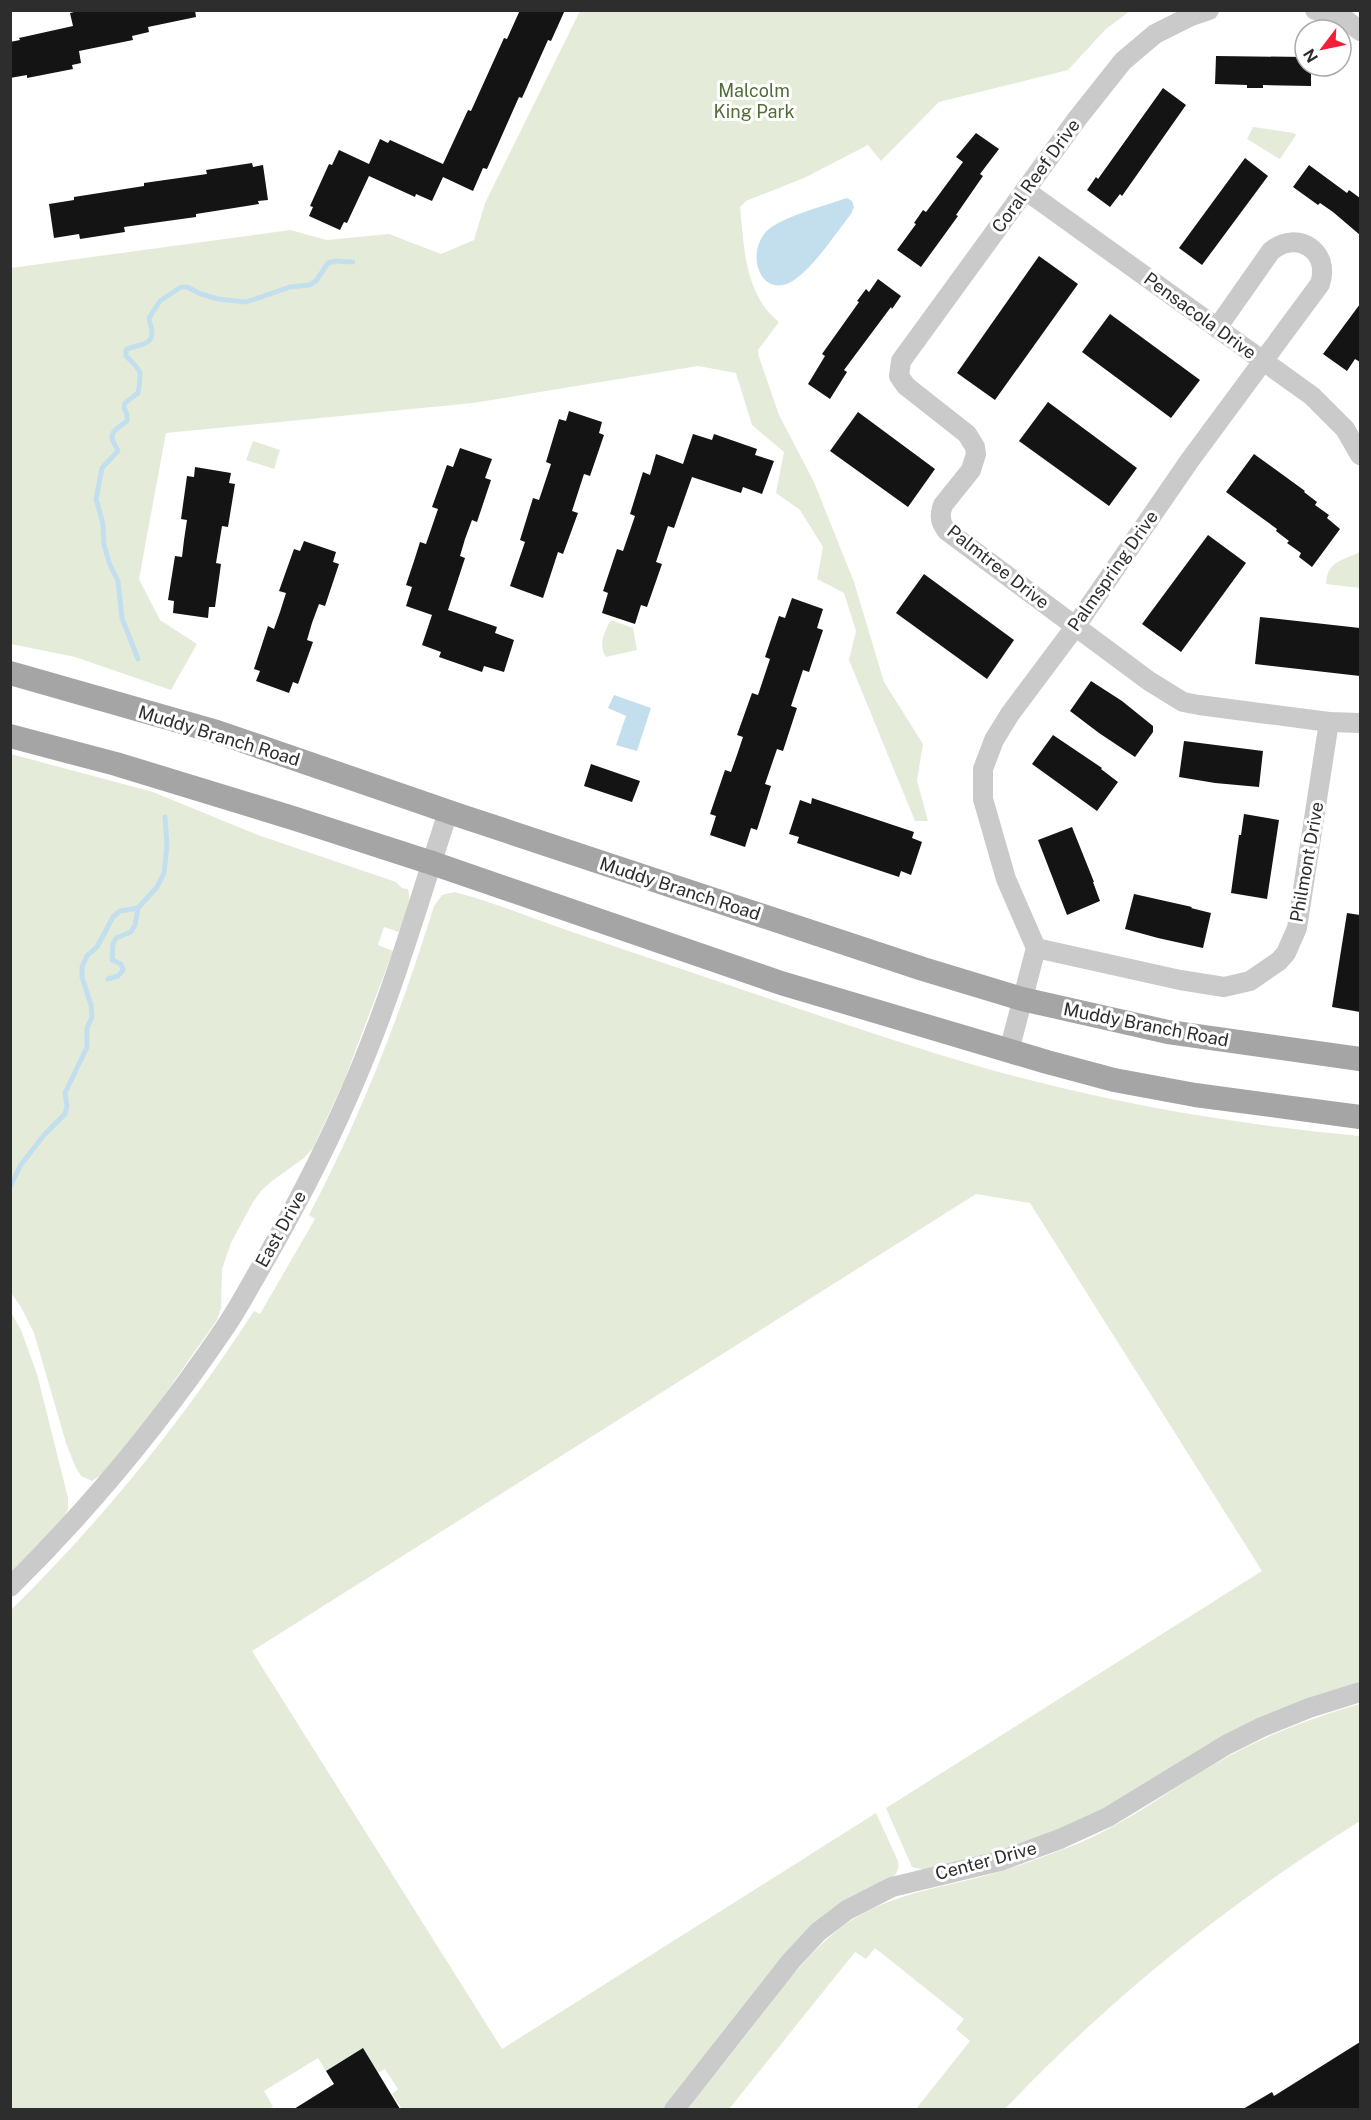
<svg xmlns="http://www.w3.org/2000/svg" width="1371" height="2120" font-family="'Public Sans',sans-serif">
  <rect width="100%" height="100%" fill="#fff"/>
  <g fill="#e4ecd9">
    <path d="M580,11H1130L1106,29L1068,70L939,102L881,161L868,145L804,178L746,201L740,207C744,248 745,295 779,322L758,350L759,357L779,415L814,482L854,582L884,682L923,744L917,780L928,821H915L849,660L856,631L844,593L817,579L823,547L800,510L776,493L784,452L752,425L736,373L698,366L473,403L166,433L139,579L160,620L197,644L171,690L75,657L11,644V268L290,230L327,240L389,234L441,254L474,240L485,203Z"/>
    <path d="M1253,127L1294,133L1296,135L1280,159L1247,139Z"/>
    <path d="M253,441L280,450L274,469L246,460Z"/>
    <path d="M1360,552V588L1326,584C1327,561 1342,561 1360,552Z"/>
    <path d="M611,620L633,628L637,650L606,657C598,645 604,632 611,620Z"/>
    <path d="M11,754L153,792L258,835L396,882L402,888L408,889C412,903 404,919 399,932L384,927L378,945L393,951L344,1081L313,1148L304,1158L272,1181L261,1191L253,1202L231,1243L222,1269L221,1308L217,1320L151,1414L102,1474L92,1481L81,1476L75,1466L66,1443L34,1333L21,1307L11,1293Z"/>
    <path d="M454,892C498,903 541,922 584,936C701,975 817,1016 934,1053C1072,1096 1216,1123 1360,1136V1683L1130,1794L1083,1820L1000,1852L925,1870L912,1867L886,1808L1262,1571L1030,1203L976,1194L252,1651L502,2049L876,1813L898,1861C901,1879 884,1882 870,1888L712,2047L664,2109H402L392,2094L398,2089L385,2069L378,2073L363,2048L326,2071L318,2058L264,2091L273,2107L268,2109L11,2110V1610C105,1517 182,1422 254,1311L260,1314L315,1219L309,1215C361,1116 401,1013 434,906L442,895Z"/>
    <path d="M10,1311L21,1330L37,1374L68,1498V1509L64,1518L10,1573Z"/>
    <path d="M1360,1704V1821C1230,1902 1111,1997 1005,2109H916L970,2041L956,2029L964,2019L875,1948L866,1959L855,1952L729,2109L687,2110C706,2084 727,2060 746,2035C775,1998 802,1958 839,1929C884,1894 938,1889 991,1874C1020,1866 1049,1855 1077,1844C1127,1823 1171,1789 1218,1762C1263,1736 1311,1718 1360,1704Z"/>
  </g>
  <g fill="#c3dfee">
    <path d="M847,198L852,201L854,207L851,214C836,233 810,273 789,283C758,297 745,249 769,229C785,216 827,205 847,198Z"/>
    <path d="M614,695L651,708L637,751L616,745L626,716L608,708Z"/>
  </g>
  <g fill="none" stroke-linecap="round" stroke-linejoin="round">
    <g stroke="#c3dfee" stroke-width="5">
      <path d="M138,659L122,618L118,581L110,565L104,545L103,524L96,499L102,468L118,451C117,447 114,445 113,441C108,432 121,426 127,421V414L124,408L125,403L138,393C142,369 142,372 126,356V350C134,344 153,347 152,332C152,327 149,323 149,318L160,301L181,287H187L201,294L218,299L246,302L290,287L309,285L316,281L328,263L335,261L353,262"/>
      <path d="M108,979L118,976L123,970L121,964L112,960L113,944L116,938L131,932L135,925L138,908"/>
      <path d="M10,1187L20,1166L44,1135L65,1114L67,1106L65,1093L87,1047V1028L92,1017L91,1005L82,977V967L87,956L97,947L113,917L120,911L138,908L157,887L164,873L167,846L165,817"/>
    </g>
  </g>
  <g fill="#141414">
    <path d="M82,10H195L196,17L148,27L149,32L132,36L133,40L79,51L81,63L72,65L73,69L27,78V75L10,78V42L20,40L19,38L73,26L70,13Z"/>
    <path d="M520,10H565L551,41L548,40L522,98L519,97L487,169L483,168L473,191L443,177L432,201L416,194L415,197L369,176L347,223L344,222L340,230L309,216L313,207L310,206L329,164L332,165L339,150L369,164L380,139L388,143L390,140L443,164L468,110L471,111L504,38L507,39Z"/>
    <path d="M1216,56L1305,57V66H1311V86L1263,85V88H1247V85L1215,84Z"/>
    <path d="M1163,88L1186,105L1122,196L1120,194L1110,207L1087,190L1096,177L1098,179Z"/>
    <path d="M976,133L999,149L980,174L983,176L956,215L958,216L921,267L897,250L916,224L914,223L923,210L926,212L935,200L963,162L956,157Z"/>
    <path d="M1245,158L1268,176L1202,265L1179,248Z"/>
    <path d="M252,163L253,167L263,165L268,200L258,201L259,204L196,214V217L124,227L125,232L80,239L79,234L54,238L49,204L74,200V197L144,186V183L207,174L206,170Z"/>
    <path d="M1309,165L1347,193L1349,190L1360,198V235L1333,212L1320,203L1318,205L1293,187Z"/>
    <path d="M1039,256L1078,284L995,400L957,373Z"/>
    <path d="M878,279L901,296L892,309L891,307L844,370L847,372L830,399L808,384L825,356L822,354L859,302L857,301L866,289L869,292Z"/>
    <path d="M1360,304V362L1355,359L1347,371L1323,354Z"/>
    <path d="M1110,314L1200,380L1171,418L1082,352Z"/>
    <path d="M1048,402L1137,468L1109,506L1019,441Z"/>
    <path d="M569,411L602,422L599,433L604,435L590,476L584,474L572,511L578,513L563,554L558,552L543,598L510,586L525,542L520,540L533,498L539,500L551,464L546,462L559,419L566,421Z"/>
    <path d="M858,412L935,469L908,507L830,451Z"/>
    <path d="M693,434L712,440L714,434L757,449L755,455L774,461L762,494L743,487L741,493L692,477L674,528L668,526L656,562L662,564L647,607L641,605L635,624L602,613L608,593L603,591L617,549L623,551L635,516L630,514L643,472L650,475L656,454L683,464Z"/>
    <path d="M460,448L492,459L485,478L491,480L477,522L472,520L465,539L460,556L465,558L448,610L497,627L495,633L514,640L504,672L484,666L482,672L439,657L441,652L422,645L432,615L406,606L412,587L406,585L415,558L420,542L426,544L438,509L432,507L447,465L453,467Z"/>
    <path d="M1254,454L1305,491L1304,492L1317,502L1315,505L1329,515L1327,518L1340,529L1312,567L1299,557L1301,553L1287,543L1289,541L1276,531L1277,529L1226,492Z"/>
    <path d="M195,467L231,473L229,483L235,484L228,527L222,526L216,563L221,564L215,607H209L208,618L173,613L174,601L168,600L175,556L182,557L184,540L187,520L181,519L187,476L194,477Z"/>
    <path d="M1208,535L1246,563L1181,652L1142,624Z"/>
    <path d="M304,541L336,552L333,562L339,564L325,606L319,604L312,623L307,640L313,642L298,684L293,682L289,693L256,681L260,671L254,669L268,626L274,629L280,612L286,593L279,591L294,549L300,551Z"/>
    <path d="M924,574L1014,640L987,679L896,613Z"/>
    <path d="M792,598L823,609L817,628L823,630L809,672L803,670L791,706L797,708L783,751L777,749L765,784L771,786L757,830L751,828L745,847L710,835L716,816L710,814L725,770L731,772L737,755L743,737L737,735L752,693L758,695L770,659L765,657L779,616L785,618Z"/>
    <path d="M1260,617L1360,628V676L1255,664Z"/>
    <path d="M1091,681L1122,701L1153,726V732L1135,757L1099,733L1070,711Z"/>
    <path d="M1053,735L1102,768L1101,769L1118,782L1097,811L1032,764Z"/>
    <path d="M1184,741L1263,751L1259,787L1215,783L1179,777Z"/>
    <path d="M591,764L640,781L632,802L584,786Z"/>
    <path d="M812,798L914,832L912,838L922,842L911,875L901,871L899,877L797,843L799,837L789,834L800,800L811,804Z"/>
    <path d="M1244,814L1279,820L1267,899L1231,893L1239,835H1241Z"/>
    <path d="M1072,827L1094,882H1093L1100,901L1067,915L1038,840Z"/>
    <path d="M1134,894L1192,907L1191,908L1211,913L1203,948L1158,938L1125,929Z"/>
    <path d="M1347,913L1360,915V1012L1332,1007Z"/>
    <path d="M1360,2042V2109H1243L1272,2092L1274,2096Z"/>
    <path d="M363,2048L400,2109H294L334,2084L326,2071Z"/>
  </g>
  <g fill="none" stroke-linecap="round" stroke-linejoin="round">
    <g stroke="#cacaca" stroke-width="20">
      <path d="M1209,10L1191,16L1155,34L1123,61L1077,119L901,361L899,376L906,386L967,434L975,447L976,454L971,470L943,505C939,516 940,522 947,531L1149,681L1183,702L1199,705L1329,722L1360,723"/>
      <path d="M1315,10L1345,19L1360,31"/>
      <path d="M1025,190L1312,396L1345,429L1360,455"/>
      <path d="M1036,948L1180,980L1224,987L1250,981L1279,961L1286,953L1297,928L1329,722"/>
      <path d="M1009,1051L1036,948L1006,879L983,799V769L994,740L1010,714L1075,627L1190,460L1320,284C1331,252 1298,229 1271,251L1217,328"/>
      <path d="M10,1587C90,1508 161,1422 224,1329C238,1309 249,1287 261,1267C298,1203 332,1137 360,1069C395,985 420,898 448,812"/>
      <path d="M674,2110L791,1961L818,1932L847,1910L892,1887L1000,1861L1060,1839L1108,1817L1226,1745L1262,1727L1309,1708L1360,1692"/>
    </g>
    <g stroke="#a5a5a5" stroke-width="24">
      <path d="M10,673L217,732L461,816L923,969L1022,999L1168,1032L1360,1059"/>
      <path d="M10,736L116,764L296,819L432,863L781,983L1047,1062L1114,1080L1195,1095L1360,1117"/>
    </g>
  </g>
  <g text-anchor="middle" stroke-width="6" stroke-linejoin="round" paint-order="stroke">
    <g font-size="18" fill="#526c36" stroke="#fff">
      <text x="754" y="97">Malcolm<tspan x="754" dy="21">King Park</tspan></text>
    </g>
    <g font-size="18" fill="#2d2d2d" stroke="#fff">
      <text transform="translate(1036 176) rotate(-54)" y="6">Coral Reef Drive</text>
      <text transform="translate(1200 316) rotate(36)" y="6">Pensacola Drive</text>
      <text transform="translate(998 567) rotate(38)" y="6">Palmtree Drive</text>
      <text transform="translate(1113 571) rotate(-55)" y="6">Palmspring Drive</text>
      <text transform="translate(219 736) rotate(17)" y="6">Muddy Branch Road</text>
      <text transform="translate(1307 862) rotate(-80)" y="6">Philmont Drive</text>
      <text transform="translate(680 889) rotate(18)" y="6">Muddy Branch Road</text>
      <text transform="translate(1146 1025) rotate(11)" y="6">Muddy Branch Road</text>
      <text transform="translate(281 1229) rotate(-61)" y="6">East Drive</text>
      <text transform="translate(986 1861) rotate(-15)" y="6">Center Drive</text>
    </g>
  </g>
  <rect width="1371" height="2120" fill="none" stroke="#2d2d2d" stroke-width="24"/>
  <g transform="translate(1323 48) rotate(238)"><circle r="28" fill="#ffffff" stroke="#ababab" stroke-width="1.5"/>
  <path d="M0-4.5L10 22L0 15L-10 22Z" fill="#f51e38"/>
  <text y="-9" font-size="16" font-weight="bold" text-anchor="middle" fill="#2d2d2d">N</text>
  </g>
</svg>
